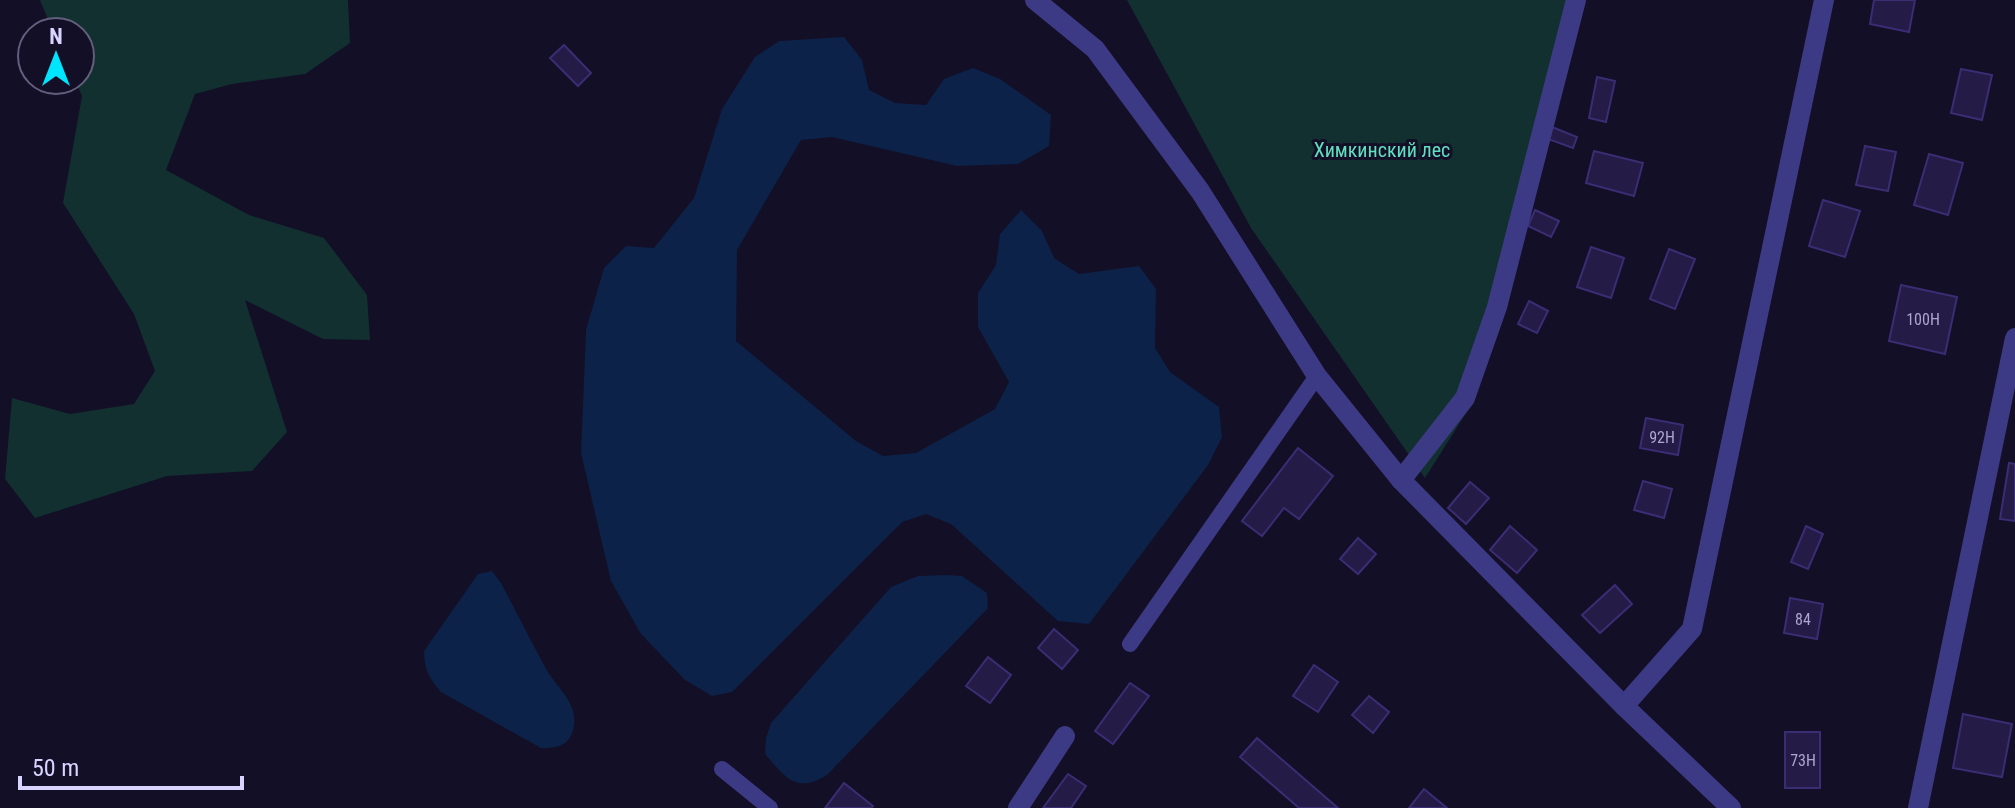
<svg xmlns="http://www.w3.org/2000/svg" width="2015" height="808" font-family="'Roboto Condensed',sans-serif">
  <rect width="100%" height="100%" fill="#130f26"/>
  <g fill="#12302f">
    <path d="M40,0H348L350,43L305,74L232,84L195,94L166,170L249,215L324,238L367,295L370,340L323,339L245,300L287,432L252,471L167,476L35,518L5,479L12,398L70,414L134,404L155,371L134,314L63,203L82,96L75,80H80V32H53Z"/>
    <path d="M1127,0H1575L1473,402L1425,478L1251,228Z"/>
  </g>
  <g fill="#0c2248">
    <path d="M844,37L862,60L869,90L895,103L926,105L944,79L973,68L1000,79L1051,115L1049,146L1018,164L957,166L832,137L801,140L737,250L736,341L856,441L883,456L916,453L995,409L1009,382L978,327V293L996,265L1000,234L1021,210L1042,231L1054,258L1079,274L1139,266L1156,289L1155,348L1170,372L1219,407L1222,437L1208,465L1089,624L1058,621L951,524L926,514L902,522L732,692L712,696L685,680L641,634L611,581L581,453L586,330L604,268L626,246L654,248L694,198L722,109L755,57L779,41Z"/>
    <path d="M492,571L501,583C516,611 530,639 545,667C557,689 582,705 572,733C567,747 554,748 541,748L441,692C429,678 424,669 424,651L478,574Z"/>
    <path d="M947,575L962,576L987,593L988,608L827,775C796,794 786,778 765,754L766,738L771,723L891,587L918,576Z"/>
  </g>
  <g fill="#241b47" stroke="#3b2d73" stroke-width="2">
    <path d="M1874,0H1915L1909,32L1870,24Z"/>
    <path d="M564,45L591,73L578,86L550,58Z"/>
    <path d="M1961,69L1992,75L1982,120L1951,113Z"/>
    <path d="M1597,77L1615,81L1606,122L1589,118Z"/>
    <path d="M1552,127L1577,137L1573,148L1548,139Z"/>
    <path d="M1865,146L1896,152L1888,191L1856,185Z"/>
    <path d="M1594,151L1643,163L1634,196L1586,183Z"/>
    <path d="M1929,154L1963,163L1948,215L1914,205Z"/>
    <path d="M1823,200L1860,211L1845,257L1809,246Z"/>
    <path d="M1535,210L1559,221L1551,237L1528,226Z"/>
    <path d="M1591,247L1624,258L1611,298L1577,287Z"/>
    <path d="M1669,249L1695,259L1675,309L1650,299Z"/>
    <path d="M1901,285L1957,297L1945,354L1889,341Z"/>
    <path d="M1529,301L1548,311L1537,333L1518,324Z"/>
    <path d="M1646,418L1683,425L1678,455L1640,448Z"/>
    <path d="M1298,448L1333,476L1299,519L1284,508L1262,536L1242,521Z"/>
    <path d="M2009,463L2015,464V521L2000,519Z"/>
    <path d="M1643,481L1672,489L1664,518L1634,510Z"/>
    <path d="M1470,482L1489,498L1466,524L1448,508Z"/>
    <path d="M1510,526L1537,550L1517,573L1490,550Z"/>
    <path d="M1806,526L1823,534L1808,569L1791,562Z"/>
    <path d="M1358,538L1376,554L1358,574L1340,559Z"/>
    <path d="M1615,585L1632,604L1600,633L1582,615Z"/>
    <path d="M1790,598L1823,604L1817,639L1784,633Z"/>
    <path d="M1054,629L1078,650L1062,669L1038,648Z"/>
    <path d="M988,657L1011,675L990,703L966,686Z"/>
    <path d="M1314,665L1338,682L1318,712L1293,696Z"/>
    <path d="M1130,683L1149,696L1113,744L1095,731Z"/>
    <path d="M1369,696L1389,712L1373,733L1352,715Z"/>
    <path d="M1963,714L2012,724L2002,777L1953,768Z"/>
    <rect x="1785" y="732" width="35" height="56"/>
    <path d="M1257,738L1338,808H1299L1240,757Z"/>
    <path d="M1068,774L1086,786L1071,808H1043Z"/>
    <path d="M844,783L873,806L871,808H825Z"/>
    <path d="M1424,789L1447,808H1409Z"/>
  </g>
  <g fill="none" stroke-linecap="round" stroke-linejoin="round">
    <g stroke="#3d3a85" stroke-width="16">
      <path d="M1130,644L1317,376"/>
      <path d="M722,769L770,808"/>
    </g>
    <g stroke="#3d3a85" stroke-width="20">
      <path d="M1035,0L1095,49L1200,191L1317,376L1401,480L1624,706L1731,808"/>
      <path d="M1401,480L1465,398L1497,307L1576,0"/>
      <path d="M1624,706L1692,629L1824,0"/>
      <path d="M1018,808L1065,736"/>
      <path d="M1918,808L2015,338"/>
    </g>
  </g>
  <g text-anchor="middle" stroke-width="6" stroke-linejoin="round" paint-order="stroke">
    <g font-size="16" fill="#aca6d1">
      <text x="1923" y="325">100Н</text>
      <text x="1662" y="443">92Н</text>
      <text x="1803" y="625">84</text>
      <text x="1803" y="766">73Н</text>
    </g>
    <g font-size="20" fill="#5fe0c0" stroke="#130f26">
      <text x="1382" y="157">Химкинский лес</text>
    </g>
  </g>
  <g transform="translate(56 56)"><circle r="38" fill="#130f26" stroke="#625e7d" stroke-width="2"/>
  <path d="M0-6L14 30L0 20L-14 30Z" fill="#00e5ff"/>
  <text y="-12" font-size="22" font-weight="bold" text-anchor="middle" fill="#d9d4ff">N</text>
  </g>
  <path d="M20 776v12h222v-12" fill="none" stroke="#d9d4ff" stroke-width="4"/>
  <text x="32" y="776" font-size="24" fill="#d9d4ff" stroke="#130f26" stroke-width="6" paint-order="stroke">50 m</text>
</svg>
